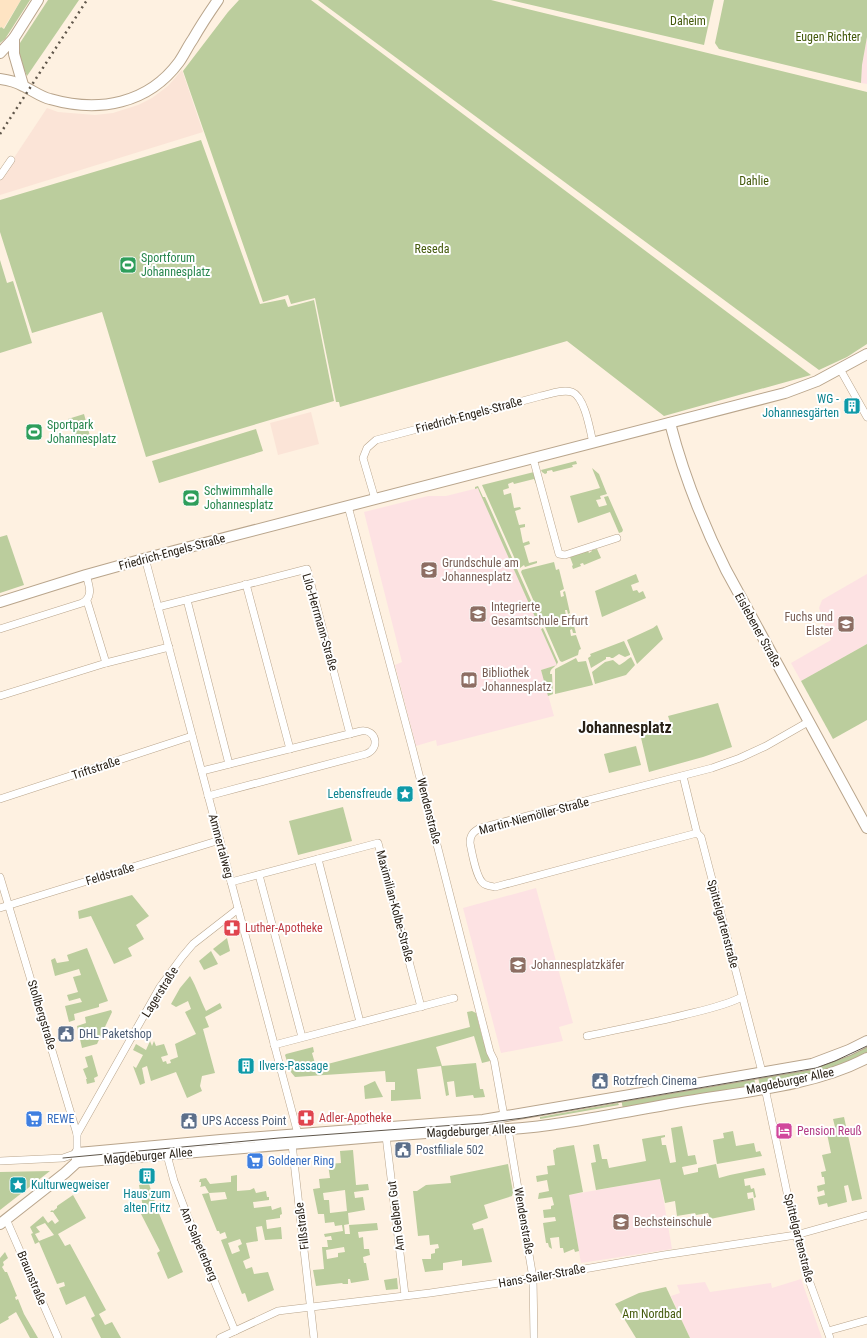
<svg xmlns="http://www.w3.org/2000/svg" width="867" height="1338" font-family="'Roboto Condensed',sans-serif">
  <rect width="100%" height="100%" fill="#fef1e1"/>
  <path fill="#fee4c3" d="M0,0H21L3,29L1,27L0,28Z"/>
  <g fill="#fbe4d7">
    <path d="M182,70L203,132L0,195V179L47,108L58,112L95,115L113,113L138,105L152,98L168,86Z"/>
    <path d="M311,412L319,444L278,455L270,423Z"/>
  </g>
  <g fill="#fde2e3">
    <path d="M867,37V84L861,83L862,65Z"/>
    <path d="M478,488L557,665L541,670L554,716L437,746L436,740L416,746L395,665L402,662L364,512L428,496H446Z"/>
    <path d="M867,574V644L801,681L791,663L831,640L819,608L822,600Z"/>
    <path d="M536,888L573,1023L559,1027L563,1041L501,1053L463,908Z"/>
    <path d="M660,1179L672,1249L581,1263L569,1195Z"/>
    <path d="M801,1279L822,1338H690L671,1296L680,1293L677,1285L688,1284L705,1282L710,1292L771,1283L772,1288Z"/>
  </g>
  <g fill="#bbcd9d" fill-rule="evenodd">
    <path d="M21,0H30L5,39L0,43V28L1,27L4,29Z"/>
    <path d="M48,0H79L27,76L19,58L18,46Z"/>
    <path d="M239,0H311L811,375L664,416L567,341L340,407L339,402H336L315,298L291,304L288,295L263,302L183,71L228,12Z"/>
    <path d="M318,0H491L867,92V344L847,357L819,370Z"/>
    <path d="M510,0H714L704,45Z"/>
    <path d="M724,0H867V37L862,65L861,83L719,49L715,43Z"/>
    <path d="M201,140L260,304L285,299L288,307L314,300L334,401L146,457L102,312L32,333L0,232V200Z"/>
    <path d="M0,260L7,283L13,281L32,343L0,353Z"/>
    <path d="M84,414L91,440L76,445L68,419Z"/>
    <path d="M256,429L263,451L159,483L152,461Z"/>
    <path d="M576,461L577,464L572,465L573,467L553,472L552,470L547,471V473L545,474L542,472L541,470Z"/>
    <path d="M592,468L599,474L607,494L600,496L601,499L596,500L599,507L607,505L604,497L608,496L623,530L622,532L619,533L610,512L578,523L570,496L600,488Z"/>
    <path d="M534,472L537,484H536L534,479L514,484L513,482L508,484L509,488L503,490L504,495L511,493L514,508L520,507L521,509L515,511L519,525L525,524V527L520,528L523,543L529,541L530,544L524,546L529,563L537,561V563L525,567L524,565L520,568L518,566L482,485Z"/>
    <path d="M478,486L483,497H485L538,616L535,617L479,491L478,488L475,489V487Z"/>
    <path d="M7,535L24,585L0,593V537Z"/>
    <path d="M597,549L601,558L584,565L583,563L580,564L581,566L573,569L572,566L573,565L570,557L588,551L589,553L592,551V550Z"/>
    <path d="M554,562L556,570L559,569L564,589L560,591L561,597L564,596L563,592L565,591L570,613L568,614L567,610H565L566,616L571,615L576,633H573L572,629L570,630L571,636L576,635L581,649L579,650L578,655L562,662L560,661L521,572L522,570Z"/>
    <path d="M636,574L639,582L631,585L633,591L637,590L639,593L643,591L646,598L602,617L595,591Z"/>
    <path d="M657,625L663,639L637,664L627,640L653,628Z"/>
    <path d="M543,628L558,662C556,668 550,667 550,674H552L553,694L548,696L541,670L557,665L541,629Z"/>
    <path d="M624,641L630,654V655L625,657L619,654L613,658H611L610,657H606V659L591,668L588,658L591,656L590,654Z"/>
    <path d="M867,644V720L833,739L801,681Z"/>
    <path d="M631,657L635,665L626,675L595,684L592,672L605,662L613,660L619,665C623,664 627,659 631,657Z"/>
    <path d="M576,658L578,662L586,661L593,685L555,694V669Z"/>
    <path d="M718,703L732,747L703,757L649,772L638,725L647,722L649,731L671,725L668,716Z"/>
    <path d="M636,746L641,765L609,773L604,754Z"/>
    <path d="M343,807L352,841L298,855L289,821Z"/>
    <path d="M132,895L149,916L136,925L144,939L128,948L132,956L114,964L91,916L79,919L78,911Z"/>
    <path d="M227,938L230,951L220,956L213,949Z"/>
    <path d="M87,948L108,1001L99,1004V1007L74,1014L75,1020L69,1022L65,1006L82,1002L80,998L69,1001L67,995L78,992L73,977L81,975L79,969L55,976L51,960L55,958L57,963L69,961L67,955Z"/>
    <path d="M211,951L218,964L204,970L199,961Z"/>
    <path d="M190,976C197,988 200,999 206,1011L220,1003L222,1008L205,1017L209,1027L203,1029L215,1073L202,1076L200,1086L202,1091L187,1098L176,1072L151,1081L147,1066L142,1068L145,1083L140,1085L133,1066L136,1068L143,1055L133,1050L136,1044L146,1050L150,1041L152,1046L154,1041L156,1046L164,1044L168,1055L161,1057L163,1062L166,1061L167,1064L171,1063L170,1060L178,1057L175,1044L196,1034L185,1012L191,1009L188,1001L176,1007L171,1004L180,988Z"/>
    <path d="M111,1010L112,1012L97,1044L82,1048L77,1026L86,1023L85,1017Z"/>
    <path d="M472,1011L476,1013L483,1040L490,1061L482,1063L474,1036L436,1047L442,1066L476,1063L480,1089H483L485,1097L474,1098L473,1095L456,1097L454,1081L447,1082L449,1095L446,1096L441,1066L417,1069L421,1099L391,1101V1090H395V1082H386L385,1071L295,1077L290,1071L285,1055L286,1054L313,1047L314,1052L312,1053L316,1067L470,1027L467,1012Z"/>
    <path d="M867,1044V1056L858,1062L760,1087L758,1077Z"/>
    <path d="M92,1055L98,1076L94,1078L95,1082L87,1084L86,1079H87L83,1069L88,1067L85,1057Z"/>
    <path d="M754,1077L756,1088L623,1109L621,1099Z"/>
    <path d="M375,1081L383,1097L365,1099L364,1086Z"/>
    <path d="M618,1103L619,1105L540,1119V1117Z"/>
    <path d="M844,1117L862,1199L852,1201L848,1185L844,1186L847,1202L828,1207L827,1203L819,1205L817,1197L825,1195L824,1190L818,1192L817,1186L825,1184L824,1177H822L821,1172L826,1171L822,1155L831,1153L826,1129L835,1127L833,1119Z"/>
    <path d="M682,1126L688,1156L695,1155L697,1164L682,1167L684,1175L698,1172V1168L716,1164L719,1178L730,1175L764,1168L766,1175L744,1179L745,1186L750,1185L751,1189L754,1188L756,1197L754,1198L753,1192L747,1193L748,1199L753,1198L755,1210L710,1219L708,1213L696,1215L695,1213L677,1216L675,1201L665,1203L660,1179L596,1190L591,1163L596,1162L593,1145L599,1144L602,1159H607L609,1168L646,1161L642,1139L665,1135V1137L661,1138L662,1145H666L670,1163L676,1162L671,1128Z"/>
    <path d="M733,1131L736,1146L754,1143L756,1152L760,1151L762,1156L717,1164L713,1140L724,1138L723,1133Z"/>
    <path d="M574,1145L583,1192L569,1195L579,1251L575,1252L574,1249L564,1253L563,1248H560L559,1237L550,1238L552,1249L549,1247L548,1243H546L543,1223L556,1221L555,1217L544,1218L543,1210L551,1209V1206L554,1205L552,1197L538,1199L539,1193L549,1191L547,1180L537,1182L536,1176L548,1174L547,1166L555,1165L553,1150L556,1149V1148Z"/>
    <path d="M353,1150L356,1185L368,1184L369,1190L354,1192L355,1198L363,1197L365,1210L348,1213L349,1224L344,1225L345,1234H350L349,1225L377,1223L378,1230L358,1232L359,1238L363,1237L364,1249H369L370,1255L363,1257L364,1263H366L369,1280L351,1283L350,1279H348V1284H343L342,1283L316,1286L313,1270L324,1269L322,1247H328L327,1240H332L331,1236L325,1237L324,1234L343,1231L342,1225L335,1226L334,1222L325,1223L324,1214H318L313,1189L320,1188L319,1179L330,1178L328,1164L341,1163L340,1151ZM345,1190L347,1211L330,1213L329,1200H324L323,1193ZM344,1247L345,1252L338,1253V1257L327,1259L326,1250Z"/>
    <path d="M508,1164L513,1192L512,1196L484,1205L488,1218L472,1224L474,1230L483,1228L492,1262L462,1266V1260L443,1263V1270L425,1272L422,1259H431V1254L435,1253V1249L439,1248L438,1244L430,1245L429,1235L418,1236L413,1191H417L426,1185L451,1183L450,1176Z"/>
    <path d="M50,1171L0,1210V1172Z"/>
    <path d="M237,1175V1191L250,1190L254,1188L256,1193L266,1191L267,1197H269V1200L253,1202L254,1208L271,1206L272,1210L281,1207L282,1214L280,1215V1218L266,1220L267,1229L281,1227L282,1239L265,1240L262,1226L256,1227L258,1241L246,1243L250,1258L243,1261L246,1269L252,1267L254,1274L268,1272L274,1290L248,1302L245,1293L242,1294L221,1240L227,1238L225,1232L220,1234L219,1231H217L202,1194L209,1193L205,1186L200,1187L201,1185V1182H199L200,1179L206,1178L210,1184L231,1182V1176ZM225,1192L227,1199L211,1201L209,1193ZM240,1239L242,1244L238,1246L240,1251L232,1254L228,1243Z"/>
    <path d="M149,1184L158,1211L183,1272L168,1279L157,1253L160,1251L141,1214L144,1213L139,1185Z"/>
    <path d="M73,1195L86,1218L58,1234L65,1246L70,1244L106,1310L99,1314L105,1325L112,1322L121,1338H101L91,1318L95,1316L85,1296L66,1305L59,1288L65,1286L64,1282L57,1284L39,1242L35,1244L31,1234L33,1233L30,1227L43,1216L48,1223L52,1220L55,1224L59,1221L53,1212H50L52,1210L53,1211L57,1208V1206ZM45,1223L54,1235L39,1241L35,1234L40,1232L36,1227Z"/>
    <path d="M5,1252L8,1258L3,1262L4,1265L2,1267L5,1272H7L17,1296L15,1297L16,1300L18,1299L24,1314L38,1338H30L16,1312L8,1317L9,1319L0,1324V1258Z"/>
    <path d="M397,1278L398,1289L386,1290L384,1280Z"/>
    <path d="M666,1287L690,1338H636L615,1304L639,1293Z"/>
  </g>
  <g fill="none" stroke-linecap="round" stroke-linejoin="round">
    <g stroke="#b9a58c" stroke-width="8">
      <g id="street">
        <path d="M0,176L11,160"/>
        <path d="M840,369L867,417"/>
        <path d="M533,458L559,554L565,555L617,538"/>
        <path d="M375,499L363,458L367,448L376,440L541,396C550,394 562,389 572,392C585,397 590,430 593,443"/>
        <path d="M348,506L412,747L490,1052L494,1060L504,1116"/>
        <path d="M145,558L298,1134"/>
        <path d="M246,584L290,749"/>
        <path d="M187,600L229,764"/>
        <path d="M87,601L106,663"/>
        <path d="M158,607L307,569L350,734"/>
        <path d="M0,629L82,603C94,597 89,585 86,575"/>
        <path d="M0,696L106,663L169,647"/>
        <path d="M202,771L361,731C376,729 381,748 366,754L208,796"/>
        <path d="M683,776L697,833L701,837L762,1072"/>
        <path d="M0,799L192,736"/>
        <path d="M697,833L495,887C491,886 486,886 483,883C476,877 472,853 470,843C470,835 473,832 480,828L712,768L740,758L766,746L808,722"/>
        <path d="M318,859L360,1022"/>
        <path d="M259,875L302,1037"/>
        <path d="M0,877L77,1134V1153L63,1158L0,1161"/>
        <path d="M231,882L378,843L421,1007"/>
        <path d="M0,908L220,840"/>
        <path d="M587,1036C619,1029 652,1023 684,1015C704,1010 724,1006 742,997"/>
        <path d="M274,1045L454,998"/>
        <path d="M765,1088L796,1235L810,1283L830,1338"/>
        <path d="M508,1129L533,1278L534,1338"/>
        <path d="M77,1134L160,987L182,957L193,944L238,909"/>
        <path d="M386,1136L405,1295"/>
        <path d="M292,1144L314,1338"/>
        <path d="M167,1155L174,1181L187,1215L235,1331"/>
        <path d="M6,1219L58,1338"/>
        <path d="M828,1331L867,1320"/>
        <path d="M220,1338L278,1311L286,1310L430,1293L533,1278L664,1255L796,1235L867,1215"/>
      </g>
    </g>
    <g stroke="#b9a58c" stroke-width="12">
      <g id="secondary">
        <path d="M14,38V54L23,85"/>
        <path d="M0,53L14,38L38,0"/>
        <path d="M0,79C8,80 16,82 23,86C32,90 41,97 50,99C99,113 148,104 179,62C184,55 188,46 193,39C201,25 209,13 218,0"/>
        <path d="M670,423C683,473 703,524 726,570L867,828"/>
        <path d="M0,602L86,575L147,558L785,393L817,381L867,354"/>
        <path d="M77,1162V1153L89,1152L221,1140L483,1120L812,1064L849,1050L867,1041"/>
        <path d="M77,1162L386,1136L479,1129C515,1131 551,1125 587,1119C617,1114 647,1108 676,1103C738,1092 812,1087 867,1058"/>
        <path d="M0,1224L65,1173L77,1162"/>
      </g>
    </g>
    <use href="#street" stroke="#fff" stroke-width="7"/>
    <use href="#secondary" stroke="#fff" stroke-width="10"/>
    <path stroke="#60574b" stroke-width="1" d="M63,1158L279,1138L483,1123L523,1118L816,1068L835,1061L867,1046"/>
    <path stroke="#60574b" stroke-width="2.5" stroke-dasharray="2 4" stroke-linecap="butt" d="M0,134L87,0"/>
  </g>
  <defs>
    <g id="stadium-square" transform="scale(0.9)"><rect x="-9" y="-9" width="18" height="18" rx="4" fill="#2e9e5b" stroke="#fff"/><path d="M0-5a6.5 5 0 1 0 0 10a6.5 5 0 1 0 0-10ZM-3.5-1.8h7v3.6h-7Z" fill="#fff"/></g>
    <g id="building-square" transform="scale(0.9)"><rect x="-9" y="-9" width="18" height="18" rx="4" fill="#0f9aa8" stroke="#fff"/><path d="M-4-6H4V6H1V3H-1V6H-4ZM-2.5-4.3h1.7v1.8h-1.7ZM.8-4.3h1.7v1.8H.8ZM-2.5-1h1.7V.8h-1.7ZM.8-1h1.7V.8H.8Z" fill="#fff"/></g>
    <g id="school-square" transform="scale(0.9)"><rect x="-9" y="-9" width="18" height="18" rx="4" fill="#8d6e63" stroke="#fff"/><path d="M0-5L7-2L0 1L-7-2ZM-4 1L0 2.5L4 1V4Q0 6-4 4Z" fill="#fff"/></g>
    <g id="library-square" transform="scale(0.9)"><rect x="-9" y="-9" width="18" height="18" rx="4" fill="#8d6e63" stroke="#fff"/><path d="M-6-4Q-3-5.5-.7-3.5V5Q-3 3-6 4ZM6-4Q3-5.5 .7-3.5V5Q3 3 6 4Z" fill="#fff"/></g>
    <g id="sight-square" transform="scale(0.9)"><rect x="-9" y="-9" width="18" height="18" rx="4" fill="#0f9aa8" stroke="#fff"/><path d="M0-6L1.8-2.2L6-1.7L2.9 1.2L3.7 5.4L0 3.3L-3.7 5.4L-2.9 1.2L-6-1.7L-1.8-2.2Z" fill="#fff"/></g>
    <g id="pharmacy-square" transform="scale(0.9)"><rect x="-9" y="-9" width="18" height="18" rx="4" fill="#e0444e" stroke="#fff"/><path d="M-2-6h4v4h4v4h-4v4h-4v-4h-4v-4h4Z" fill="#fff"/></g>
    <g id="civic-square" transform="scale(0.9)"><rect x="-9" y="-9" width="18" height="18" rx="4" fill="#5c6f8a" stroke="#fff"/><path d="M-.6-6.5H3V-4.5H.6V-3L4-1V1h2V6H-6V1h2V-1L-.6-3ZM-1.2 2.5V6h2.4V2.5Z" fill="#fff"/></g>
    <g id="supermarket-square" transform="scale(0.9)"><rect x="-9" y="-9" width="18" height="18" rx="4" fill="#3f7fe0" stroke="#fff"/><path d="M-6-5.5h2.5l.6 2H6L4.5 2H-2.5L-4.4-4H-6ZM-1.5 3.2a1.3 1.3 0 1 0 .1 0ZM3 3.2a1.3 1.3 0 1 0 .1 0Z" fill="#fff"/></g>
    <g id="hotel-square" transform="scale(0.9)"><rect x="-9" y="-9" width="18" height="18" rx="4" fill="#d1479c" stroke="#fff"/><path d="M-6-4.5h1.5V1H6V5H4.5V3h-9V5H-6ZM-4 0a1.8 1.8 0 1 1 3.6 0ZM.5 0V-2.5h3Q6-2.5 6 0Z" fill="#fff"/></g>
  </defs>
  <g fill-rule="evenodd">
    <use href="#stadium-square" x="128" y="265"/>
    <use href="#building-square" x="852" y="406"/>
    <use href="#stadium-square" x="34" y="432"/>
    <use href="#stadium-square" x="191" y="498"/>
    <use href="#school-square" x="429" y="570"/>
    <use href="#school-square" x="478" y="614"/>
    <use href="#school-square" x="846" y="624"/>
    <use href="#library-square" x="469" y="680"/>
    <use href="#sight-square" x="405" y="794"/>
    <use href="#pharmacy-square" x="232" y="928"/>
    <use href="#school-square" x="518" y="965"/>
    <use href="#civic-square" x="66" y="1034"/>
    <use href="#building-square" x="246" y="1066"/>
    <use href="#civic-square" x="600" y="1081"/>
    <use href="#pharmacy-square" x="306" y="1118"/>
    <use href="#supermarket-square" x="34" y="1119"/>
    <use href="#civic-square" x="189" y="1121"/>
    <use href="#hotel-square" x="784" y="1131"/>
    <use href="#civic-square" x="403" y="1150"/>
    <use href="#supermarket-square" x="255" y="1161"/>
    <use href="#building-square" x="147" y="1176"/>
    <use href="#sight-square" x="18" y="1185"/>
    <use href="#school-square" x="621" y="1222"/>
  </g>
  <g text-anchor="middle" stroke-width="4" stroke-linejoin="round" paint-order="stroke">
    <g font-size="12" fill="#43590b" stroke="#fff">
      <text x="688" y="25">Daheim</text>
      <text x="828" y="41">Eugen Richter</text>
      <text x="754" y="185">Dahlie</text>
      <text x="432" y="253">Reseda</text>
      <text x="652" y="1318">Am Nordbad</text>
    </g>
    <g font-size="12" fill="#27864d" stroke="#fff" text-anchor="start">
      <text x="141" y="262">Sportforum<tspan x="141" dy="14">Johannesplatz</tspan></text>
      <text x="47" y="429">Sportpark<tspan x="47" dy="14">Johannesplatz</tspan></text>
      <text x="204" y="495">Schwimmhalle<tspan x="204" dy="14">Johannesplatz</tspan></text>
    </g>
    <g font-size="12" fill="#0d838f" stroke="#fff" text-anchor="end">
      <text x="839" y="403">WG -<tspan x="839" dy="14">Johannesgärten</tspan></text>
      <text x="392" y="798">Lebensfreude</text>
      <text x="259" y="1070" text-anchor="start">Ilvers-Passage</text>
      <text x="31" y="1189" text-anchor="start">Kulturwegweiser</text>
      <text x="147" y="1198" text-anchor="middle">Haus zum<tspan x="147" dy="14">alten Fritz</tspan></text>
    </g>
    <g font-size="12" fill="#292117" stroke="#fff">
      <text transform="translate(469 415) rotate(-15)" y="4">Friedrich-Engels-Straße</text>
      <text transform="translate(172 552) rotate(-15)" y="4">Friedrich-Engels-Straße</text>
      <text transform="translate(320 622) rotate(74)" y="4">Lilo-Herrmann-Straße</text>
      <text transform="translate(758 630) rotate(61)" y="4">Eislebener Straße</text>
      <text transform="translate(96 768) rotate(-18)" y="4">Triftstraße</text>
      <text transform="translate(429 811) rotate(76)" y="4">Wendenstraße</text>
      <text transform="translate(534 816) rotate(-15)" y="4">Martin-Niemöller-Straße</text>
      <text transform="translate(221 846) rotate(75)" y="4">Ammertalweg</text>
      <text transform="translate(110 874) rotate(-17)" y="4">Feldstraße</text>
      <text transform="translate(395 906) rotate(75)" y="4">Maximilian-Kolbe-Straße</text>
      <text transform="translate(723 924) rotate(75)" y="4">Spittelgartenstraße</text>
      <text transform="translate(160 992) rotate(-58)" y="4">Lagerstraße</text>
      <text transform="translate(42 1015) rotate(73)" y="4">Stollbergstraße</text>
      <text transform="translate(790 1081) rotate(-12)" y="4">Magdeburger Allee</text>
      <text transform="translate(471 1131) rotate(-3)" y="4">Magdeburger Allee</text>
      <text transform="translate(148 1156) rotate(-5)" y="4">Magdeburger Allee</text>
      <text transform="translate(396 1216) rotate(-97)" y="4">Am Gelben Gut</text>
      <text transform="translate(524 1221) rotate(80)" y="4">Wendenstraße</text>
      <text transform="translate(302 1226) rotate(-97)" y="4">Filßstraße</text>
      <text transform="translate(799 1238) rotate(76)" y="4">Spittelgartenstraße</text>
      <text transform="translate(199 1244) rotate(67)" y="4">Am Salpeterberg</text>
      <text transform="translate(542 1276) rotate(-10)" y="4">Hans-Sailer-Straße</text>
      <text transform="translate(32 1278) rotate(67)" y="4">Braunstraße</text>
    </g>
    <g font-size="12" fill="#785e54" stroke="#fff" text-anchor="start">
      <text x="442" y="567">Grundschule am<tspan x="442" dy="14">Johannesplatz</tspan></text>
      <text x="491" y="611">Integrierte<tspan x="491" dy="14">Gesamtschule Erfurt</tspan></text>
      <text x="833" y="621" text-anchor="end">Fuchs und<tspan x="833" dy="14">Elster</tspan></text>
      <text x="482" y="677">Bibliothek<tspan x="482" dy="14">Johannesplatz</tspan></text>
      <text x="531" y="969">Johannesplatzkäfer</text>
      <text x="634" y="1226">Bechsteinschule</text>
    </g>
    <g font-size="12" fill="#be3a42" stroke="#fff" text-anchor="start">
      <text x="245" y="932">Luther-Apotheke</text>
      <text x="319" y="1122">Adler-Apotheke</text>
    </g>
    <g font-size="12" fill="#4e5e75" stroke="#fff" text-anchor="start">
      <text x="79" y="1038">DHL Paketshop</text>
      <text x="613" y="1085">Rotzfrech Cinema</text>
      <text x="202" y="1125">UPS Access Point</text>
      <text x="416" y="1154">Postfiliale 502</text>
    </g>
    <g font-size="12" fill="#366cbe" stroke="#fff" text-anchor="start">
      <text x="47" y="1123">REWE</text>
      <text x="268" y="1165">Goldener Ring</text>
    </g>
    <g font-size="12" fill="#b23c85" stroke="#fff" text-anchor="start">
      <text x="797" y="1135">Pension Reuß</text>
    </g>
    <g font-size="16" font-weight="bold" fill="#292117" stroke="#fff">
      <text x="625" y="733">Johannesplatz</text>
    </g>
  </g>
</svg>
